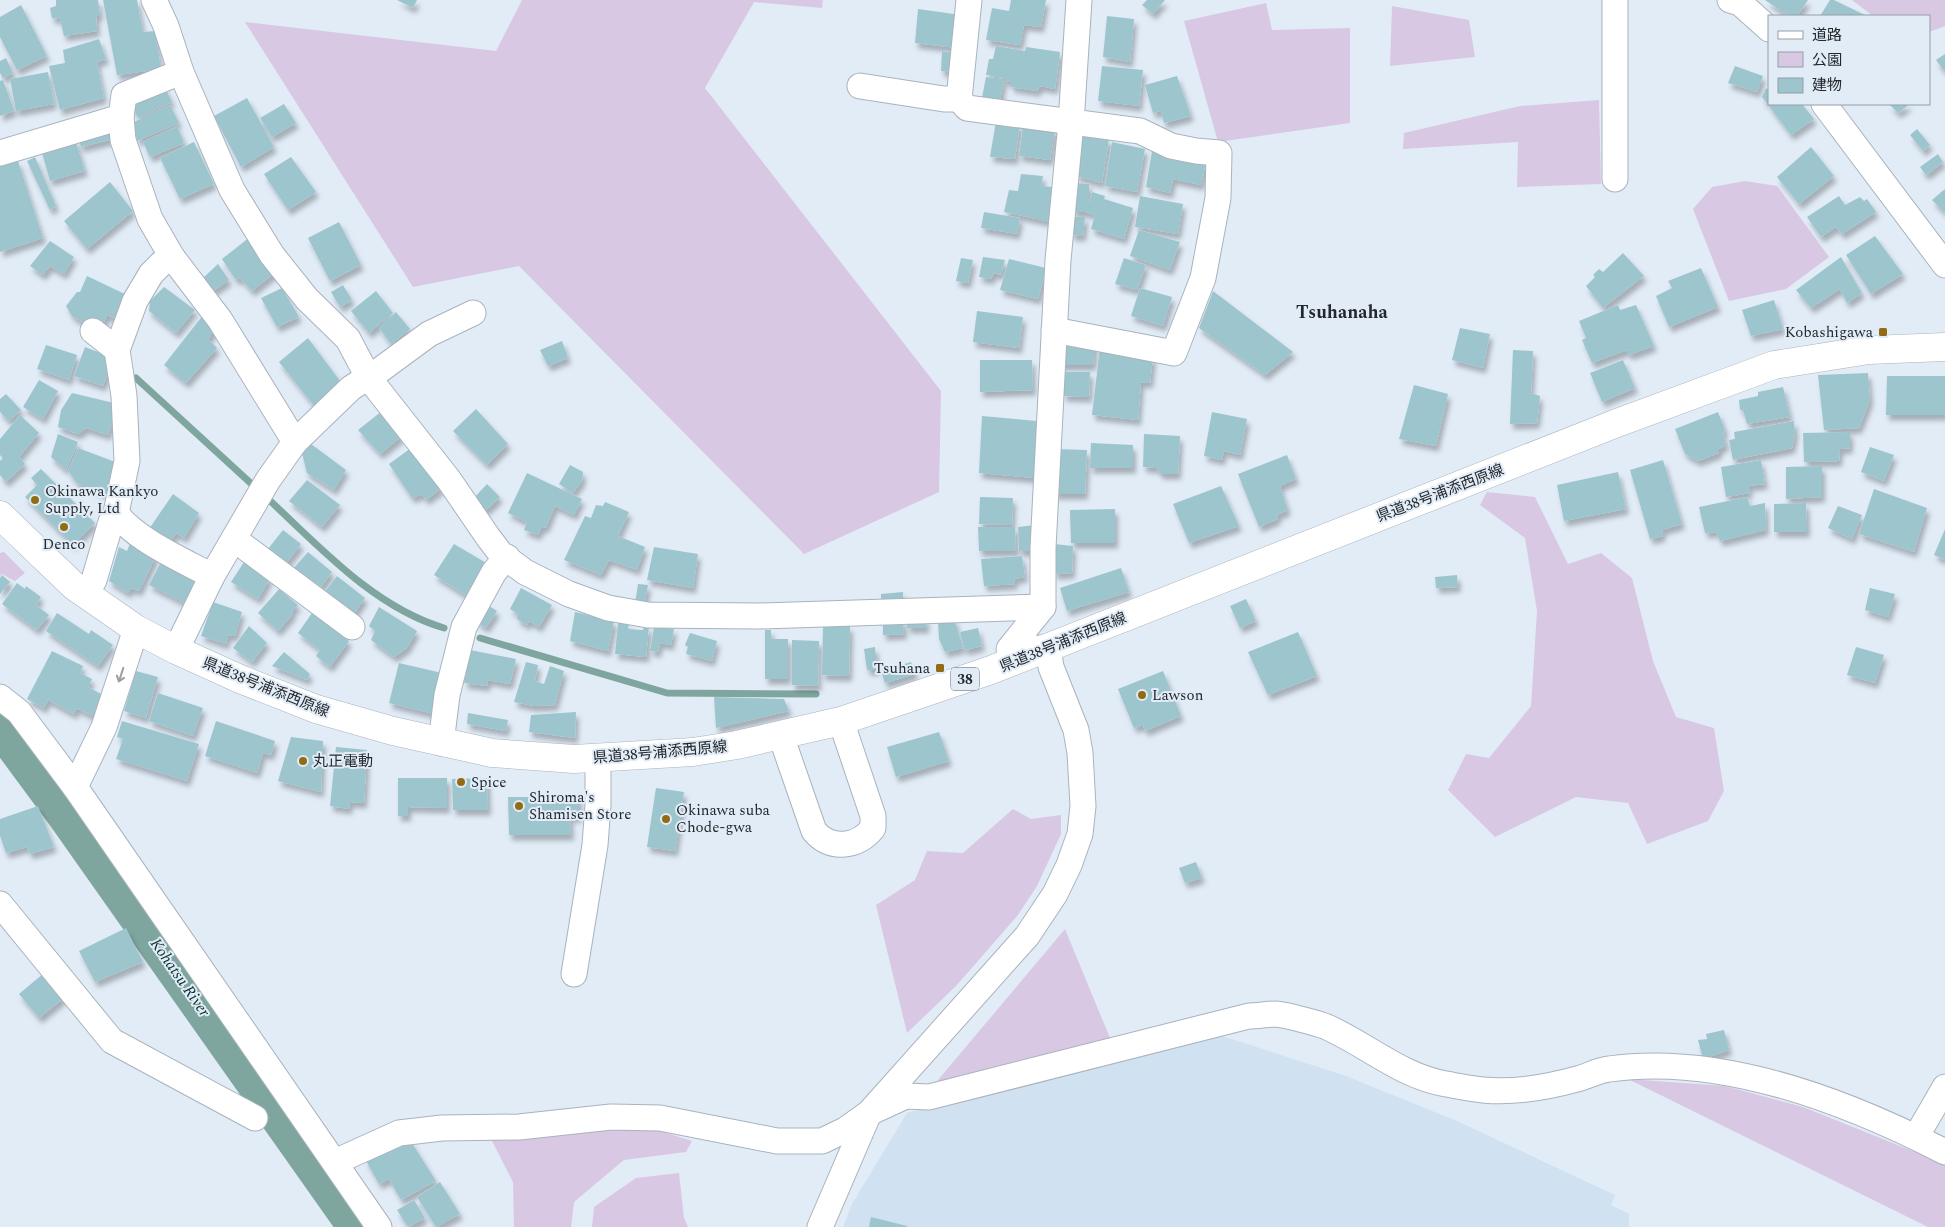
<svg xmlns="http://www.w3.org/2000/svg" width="1945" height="1227" font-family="Spectral,'Noto Sans JP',serif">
  <defs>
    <filter id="shadow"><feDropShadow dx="3" dy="5.5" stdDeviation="2.5" flood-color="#0004"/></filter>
  </defs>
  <rect width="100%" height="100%" fill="#e1ecf7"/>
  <path fill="#d0e1f1" d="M1219,1035L1346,1076L1457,1121L1615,1195L1611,1205L1629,1214V1227H843L852,1204L907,1113L994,1086Z"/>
  <g fill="#d9c8e3">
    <path d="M522,0H823L822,8L754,2L705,88L941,391L939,492L804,554L519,266L413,287L245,22L496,51Z"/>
    <path d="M1852,0H1945V26L1929,32V16H1873Z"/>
    <path d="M1266,3L1272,30L1350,28V123L1218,142L1184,21Z"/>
    <path d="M1392,6L1469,20L1475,57L1390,66Z"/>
    <path d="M1599,100L1601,184L1517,187L1518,142L1403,149L1404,133L1520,106Z"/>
    <path d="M1745,181L1777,186L1829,257L1786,289L1729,301L1693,209L1712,187Z"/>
    <path d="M1487,492L1535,497L1568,564L1601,553L1632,578L1653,661L1676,717L1714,728L1724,791L1708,821L1647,844L1628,803L1576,797L1495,837L1448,790L1466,754L1489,758L1531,706L1537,611L1525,538L1480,505Z"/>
    <path d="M4,552L25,573L15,581L2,574L0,576V553Z"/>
    <path d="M1013,809L1031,819L1061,815V834L1037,886L1018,915L956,986L907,1033L876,905L915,880L927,851L963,853Z"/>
    <path d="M1065,929L1110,1038L933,1086Z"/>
    <path d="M1628,1079L1725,1086L1803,1107L1945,1164V1227H1928Z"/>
    <path d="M644,1126L692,1141L686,1152L624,1160L574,1202L571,1227H514L513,1182L491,1139Z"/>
    <path d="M679,1173L684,1218L688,1227H592L594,1207L636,1178Z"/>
  </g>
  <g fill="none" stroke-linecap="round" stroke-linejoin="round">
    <g stroke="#7fa69e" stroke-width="7">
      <path d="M136,378L257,489"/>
      <path d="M265,496C318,545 373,607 444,628"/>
      <path d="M480,638L667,693L816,694"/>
    </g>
    <path stroke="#7fa69e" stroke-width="40" d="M0,729L8,735L67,815L358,1227"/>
  </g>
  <g fill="#9dc5ce" filter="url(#shadow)">
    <path d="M56,0H98L100,16H96L97,31L64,36L60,19L52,18L50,8L56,6Z"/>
    <path d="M103,0H137L143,32L155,31L161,69L117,75Z"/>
    <path d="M397,0H417L413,8Z"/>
    <path d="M1011,0H1046L1041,27L1024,25L1020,45L986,40L992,8L1009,11Z"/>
    <path d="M1147,0H1165L1153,14L1142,5Z"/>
    <path d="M1765,0H1808L1797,16H1789Z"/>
    <path d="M1830,0H1834L1867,16H1820Z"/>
    <path d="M21,5L47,56L17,70L0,37V17Z"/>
    <path d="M918,9L961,15L957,48L915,43Z"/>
    <path d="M1107,16L1134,19L1130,62L1103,57Z"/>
    <path d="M99,39L106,59L97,62L104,98L60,110L49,66L65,63L63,50Z"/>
    <path d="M996,46L1025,51L1026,47L1060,52L1055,89L1040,86L1037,91L1011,87V82L1005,81V78L986,75L989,59H993Z"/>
    <path d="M942,51L959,54L956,73L941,71Z"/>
    <path d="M1945,54V72L1936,60Z"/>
    <path d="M6,58L13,73L3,78L0,73V61Z"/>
    <path d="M1102,66L1143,70L1139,106L1098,101Z"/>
    <path d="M1735,66L1763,76L1757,92L1728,83Z"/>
    <path d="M48,72L54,104L16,111L10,79Z"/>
    <path d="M1177,76L1191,116L1164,123L1161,111L1153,113L1145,85Z"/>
    <path d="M986,77L1004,79L999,106L981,103Z"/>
    <path d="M3,80L14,111L0,116V81Z"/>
    <path d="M164,86L172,102L138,118L130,103Z"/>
    <path d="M1766,88L1769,90V104H1802L1814,119L1791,135L1762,97Z"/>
    <path d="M247,98L274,147L241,167L214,116Z"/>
    <path d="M284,104L296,123L272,137L260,118Z"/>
    <path d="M1889,104H1910L1898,113Z"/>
    <path d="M170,105L179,123L137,141L134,122Z"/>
    <path d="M996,121L1020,124L1015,159L990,157Z"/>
    <path d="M1023,125L1055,129L1050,160L1019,156Z"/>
    <path d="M177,126L184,143L150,157L143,142Z"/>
    <path d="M110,129L113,139L81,147L78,138Z"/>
    <path d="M1917,129L1930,145L1923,151L1910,135Z"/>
    <path d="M1081,135L1109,139L1102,183L1076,176Z"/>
    <path d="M75,139L85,171L50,181L41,149Z"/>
    <path d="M194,142L214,184L180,199L160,158Z"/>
    <path d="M1112,142L1145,149L1137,192L1105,186Z"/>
    <path d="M1811,147L1834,176L1799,204L1777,177Z"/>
    <path d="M1152,151L1206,162L1201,185L1173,179L1170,193L1146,187Z"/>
    <path d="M1938,154L1943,162L1926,175L1920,167Z"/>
    <path d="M35,157L56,206L50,210L27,161Z"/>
    <path d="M291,157L316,192L288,210L264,174Z"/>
    <path d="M18,161L43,238L0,252V166Z"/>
    <path d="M1021,174L1043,176L1041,186L1053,187L1051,222L1004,212L1009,190L1018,191Z"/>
    <path d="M110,182L133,211L87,249L64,221Z"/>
    <path d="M1076,183L1089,184V203L1092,192L1105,196L1104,199L1133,208L1124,239L1091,229L1095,215L1085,212H1072Z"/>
    <path d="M1945,189V213L1932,200Z"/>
    <path d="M1140,196L1183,204L1178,234L1135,227Z"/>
    <path d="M1839,196L1845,205L1860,197L1864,201L1867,199L1876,212L1842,234L1836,227L1821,237L1807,217Z"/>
    <path d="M984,212L1020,218L1017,234L981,228Z"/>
    <path d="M1072,217H1085L1083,236L1071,235Z"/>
    <path d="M339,222L361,265L330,281L308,238Z"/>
    <path d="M1139,230L1180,242L1170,270L1130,256Z"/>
    <path d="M1875,236L1903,274L1871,294L1846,255Z"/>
    <path d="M250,237L277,271L252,291L240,278L236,280L222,259Z"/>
    <path d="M50,241L74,257L64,274L50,266L43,275L30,266Z"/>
    <path d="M1623,253L1644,276L1603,308L1586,286L1595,277L1593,275L1599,269L1603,272Z"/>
    <path d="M983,257L1005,260L1001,275L994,273L991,279L979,277Z"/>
    <path d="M1841,257L1862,293L1847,303L1840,289L1811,308L1796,290Z"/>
    <path d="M961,258L973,260L968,283L956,281Z"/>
    <path d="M1124,258L1146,265L1137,290L1115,284Z"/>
    <path d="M1009,259L1046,268L1038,299L1000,290Z"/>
    <path d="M218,264L229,280L213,291L202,279Z"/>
    <path d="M1701,268L1718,307L1669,327L1656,296L1672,288L1668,281Z"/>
    <path d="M87,276L131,297L119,320L107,315L100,331L72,316L66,306L77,292H80Z"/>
    <path d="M343,285L352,300L340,307L331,292Z"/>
    <path d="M164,287L195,310L176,333L149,311L150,301Z"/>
    <path d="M282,288L299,317L277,327L261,298Z"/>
    <path d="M1140,288L1172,297L1163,326L1131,316Z"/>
    <path d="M376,291L393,313L369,333L351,311Z"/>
    <path d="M1213,291L1293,352L1265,375L1199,328Z"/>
    <path d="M1774,300L1783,329L1751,336L1742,310Z"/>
    <path d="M1618,305L1620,310L1636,305L1654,346L1629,355L1627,350L1592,363L1582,340L1586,338L1579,321Z"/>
    <path d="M977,311L1023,317L1019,348L973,342Z"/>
    <path d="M396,312L410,329L391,344L379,328Z"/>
    <path d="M203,315L218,326L208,339L217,348L186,383L164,365Z"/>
    <path d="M1460,328L1490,334L1483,368L1452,360Z"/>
    <path d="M308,338L343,385L314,406L279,362Z"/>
    <path d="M1060,338L1095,341L1093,365H1058Z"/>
    <path d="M562,341L568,358L548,366L540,350Z"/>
    <path d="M46,345L77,355L69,380L37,369Z"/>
    <path d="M85,347L113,358L103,386L74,376Z"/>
    <path d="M1100,347L1153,357L1150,383L1141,382L1138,420L1092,415Z"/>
    <path d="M1513,350L1533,351L1531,393L1540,396L1537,423L1510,424Z"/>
    <path d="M980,360H1032L1033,390L980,392Z"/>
    <path d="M1623,360L1635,388L1602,402L1590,373Z"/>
    <path d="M1064,372H1090L1089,397L1063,396Z"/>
    <path d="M1868,373L1870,400L1859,428L1824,430L1818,375Z"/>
    <path d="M1887,376H1945V415H1886Z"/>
    <path d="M39,380L58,391L43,419L23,407Z"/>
    <path d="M1414,385L1448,394L1436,446L1399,439Z"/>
    <path d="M1783,387L1790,417L1747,424L1743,410H1740L1739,400L1758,396V392Z"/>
    <path d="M72,393L118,404L108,435L86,428L78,434L58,427L61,410Z"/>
    <path d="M6,394L21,410L9,421L0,412V399Z"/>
    <path d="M476,409L508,444L487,465L453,431Z"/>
    <path d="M382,411L402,436L380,454L358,430Z"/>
    <path d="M1212,412L1247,419L1240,455L1224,451L1222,460L1204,456Z"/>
    <path d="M1718,412L1725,430L1723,433L1726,445L1719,449V453L1698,461L1685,454L1675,429Z"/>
    <path d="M20,415L39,433L19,457L25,464L6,482L0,475V461L3,458L0,455V439Z"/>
    <path d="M982,416L1037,421L1035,478L979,473Z"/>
    <path d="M1794,421L1795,434L1792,448L1733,460L1729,440L1735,439L1734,432Z"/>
    <path d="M1850,432V448L1840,449L1839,461L1804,462L1803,433Z"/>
    <path d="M58,434L78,442L66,470L51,457Z"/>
    <path d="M1144,434L1180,436L1178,474H1161L1156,468L1143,467Z"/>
    <path d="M1091,443L1133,445V468H1090Z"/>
    <path d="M311,444L346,470L334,490L307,473L302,453Z"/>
    <path d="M1870,447L1894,455L1884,481L1861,472Z"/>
    <path d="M78,448L118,463L106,494L77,483L68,471Z"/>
    <path d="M411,448L442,488L426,500L422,494L412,498L389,464Z"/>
    <path d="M1055,449L1087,450L1085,494H1054Z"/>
    <path d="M1287,455L1296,479L1280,486L1288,510L1277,515L1278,519L1259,527L1238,474Z"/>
    <path d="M1663,460L1682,524L1662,530L1663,536L1650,539L1630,470Z"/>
    <path d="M1761,460L1765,484L1748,486L1750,493L1726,497L1721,467Z"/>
    <path d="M570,465L583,472L582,481L573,493L559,484Z"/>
    <path d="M1822,466V497L1786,499V467Z"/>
    <path d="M41,469L95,523L73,545L25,497L37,485L31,478Z"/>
    <path d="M1618,472L1626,509L1564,521L1557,485Z"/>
    <path d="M527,473L582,499L574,515L555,506L546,527L541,528L538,535L524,530L527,522L508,513Z"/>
    <path d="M307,480L340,505L322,527L289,501Z"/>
    <path d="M487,484L500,497L485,511L472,500Z"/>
    <path d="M1221,486L1239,526L1189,543L1173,504Z"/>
    <path d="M1874,489L1927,508L1914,552L1859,534Z"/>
    <path d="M173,494L199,513L184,538L176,533L169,543L149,529Z"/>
    <path d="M980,497L1013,498L1012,525L979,524Z"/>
    <path d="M1747,497L1750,506L1765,503L1766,530L1720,541L1716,532L1705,533L1699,507Z"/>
    <path d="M605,502L629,512L618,536L645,547L637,570L609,560L601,575L564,560L585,516L591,518L596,505L603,506Z"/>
    <path d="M1806,503L1807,532H1774V504Z"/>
    <path d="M1838,506L1862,515L1852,539L1828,528Z"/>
    <path d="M1115,509V543H1071L1070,510Z"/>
    <path d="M1035,525L1036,551H1019L1018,527Z"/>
    <path d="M978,527H1015L1016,551H979Z"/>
    <path d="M1945,529V560L1934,555Z"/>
    <path d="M283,530L301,544L282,569L264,554Z"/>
    <path d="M131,541L156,556L139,591L131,588L128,593L109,581L119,547L127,551Z"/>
    <path d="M454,544L493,567L472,599L434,575Z"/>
    <path d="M1054,544L1073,546L1072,573L1054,574Z"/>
    <path d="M654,547L698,554L693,588L647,580Z"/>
    <path d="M308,552L332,572L321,587L310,578L307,583L292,570Z"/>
    <path d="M1022,556L1025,577L1014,579L1015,584L984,586L981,559Z"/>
    <path d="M163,558L203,579L189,605L149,585Z"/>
    <path d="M244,562L270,578L258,599L231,582Z"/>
    <path d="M1121,568L1129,592L1067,611L1060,588Z"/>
    <path d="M2,575L10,582L0,594V578Z"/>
    <path d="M1457,575L1458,587L1436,588L1435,577Z"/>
    <path d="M337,576L365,598L353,615L324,593Z"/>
    <path d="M17,583L25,589L26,586L41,597L36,605L49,615L37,630L2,604Z"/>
    <path d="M638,584L648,585L644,606L635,604Z"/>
    <path d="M521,588L552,605L539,627L529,621L527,625L517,619L518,614L510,609Z"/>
    <path d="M1870,588L1895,594L1888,617L1865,610Z"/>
    <path d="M279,589L298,605L292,611L293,614L278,631L258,613Z"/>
    <path d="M903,592V603H881V594Z"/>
    <path d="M1246,599L1256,621L1240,628L1230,606Z"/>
    <path d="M213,602L242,612L235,636L228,635L226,644L201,636Z"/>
    <path d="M486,604L497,611L486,628L476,621Z"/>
    <path d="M379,607L417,631L407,648L394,657L371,640L375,631L369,626Z"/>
    <path d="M575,612L614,621L608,651L570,641Z"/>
    <path d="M57,613L89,634L91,630L113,645L98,666L46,631Z"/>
    <path d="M312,613L349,641L330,667L316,656L320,650L298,633Z"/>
    <path d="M926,618V628H907V619Z"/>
    <path d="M954,618L963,648L945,652L939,639L938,622Z"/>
    <path d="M903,619L904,634L883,635V620Z"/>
    <path d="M618,623L629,624L628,629L643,630L644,626H649L646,657L615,654Z"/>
    <path d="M249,626L267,643L252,662L233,648Z"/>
    <path d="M823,626H850L849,676L822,675Z"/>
    <path d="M654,627L674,629L671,645L660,643L658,652L650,651Z"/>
    <path d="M978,628L982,646L965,650L960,632Z"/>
    <path d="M765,630H771V639H788V679H765Z"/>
    <path d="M1298,632L1317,676L1268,695L1248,652Z"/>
    <path d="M690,633L717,641L712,661L686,654L688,647L685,645Z"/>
    <path d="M792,640L819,641L818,686L792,685Z"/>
    <path d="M875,647L877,670H867L864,649Z"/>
    <path d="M1856,647L1884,655L1875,683L1847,675Z"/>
    <path d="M470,650L516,659L510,684L488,680L487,686L464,683Z"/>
    <path d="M52,651L83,666L80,673L92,679L88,687L103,695L92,716L77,708L74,714L48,700L44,708L27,699Z"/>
    <path d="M284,652L310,674L307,680L272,666Z"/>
    <path d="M526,662L538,665L535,681L544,684L550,666L564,671L555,705L534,706L514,702Z"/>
    <path d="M911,662L915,674L885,683L881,671Z"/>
    <path d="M399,663L442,673L434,714L389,703Z"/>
    <path d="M136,671L158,677L146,718L124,711Z"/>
    <path d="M1163,671L1181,716L1145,731L1143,725L1134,728L1118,689Z"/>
    <path d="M158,693L203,708L193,736L149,721Z"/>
    <path d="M714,697L784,699L789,711L716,728Z"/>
    <path d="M576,712L575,738L529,732L531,715Z"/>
    <path d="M468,713L508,720L506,731L467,724Z"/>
    <path d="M122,721L199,744L187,781L116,759L123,739L117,737Z"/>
    <path d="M216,721L275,741L271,755L263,753L257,773L205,756Z"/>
    <path d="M939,732L949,761L896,777L887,747Z"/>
    <path d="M291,737L323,741L321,792L278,781Z"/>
    <path d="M336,747L367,750L364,803L350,802L349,809L330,806Z"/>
    <path d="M398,778H447V808L408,807V816H398Z"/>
    <path d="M487,778L488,810H453L452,779Z"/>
    <path d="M656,788L684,792L675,851L647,847Z"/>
    <path d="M508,797H579V817H570L571,835H509Z"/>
    <path d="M38,806L54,847L30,854L27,847L6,853L0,836V819Z"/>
    <path d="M1196,862L1202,878L1185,883L1179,868Z"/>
    <path d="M126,928L143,962L95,982L79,951Z"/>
    <path d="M44,973L64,998L39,1018L19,994Z"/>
    <path d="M1724,1030L1729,1050L1703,1059L1698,1040L1707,1039L1706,1034Z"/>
    <path d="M410,1140L436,1181L401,1200L389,1179L379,1184L365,1159L380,1152L382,1155Z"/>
    <path d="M440,1182L460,1214L436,1227L417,1197Z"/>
    <path d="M414,1200L425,1218L408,1227L397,1210Z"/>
    <path d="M871,1217L907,1226V1227H869Z"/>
  </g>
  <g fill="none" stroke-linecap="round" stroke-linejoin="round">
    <g stroke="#a9b3bd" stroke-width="27">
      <g id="minor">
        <path d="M154,0L166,26L181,72L232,190L272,255L307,299L348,339L368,377L449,480L488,537L501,554L525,572L569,594L608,608L648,615L759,616L1043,607"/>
        <path d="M969,0L959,99L967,108L1140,131L1171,146L1196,151L1219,153L1218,198L1203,278L1174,353L1054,330"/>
        <path d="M1615,0V179"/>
        <path d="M1730,0L1740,3L1769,29"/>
        <path d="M181,72L124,95L121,117L123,140L150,219L172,257L220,320L295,442"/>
        <path d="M860,86L944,99H959"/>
        <path d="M1824,104L1945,265"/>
        <path d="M0,153L121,117"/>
        <path d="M93,331L117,350"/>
        <path d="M116,513C134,539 184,561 212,576"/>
        <path d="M234,539L352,627"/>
        <path d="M86,594L94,580L111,522L116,513L127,461L124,396L117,350L135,301L151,274L161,264L172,257"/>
        <path d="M176,650L212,576L268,480L295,442L351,388L380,370L429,334L473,313"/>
        <path d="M0,697L19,712L75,787L379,1227"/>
        <path d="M781,736L814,831C831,851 858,847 873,828V816L841,721"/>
        <path d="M441,743L447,695L464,627L494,572L507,557"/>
        <path d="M75,787L104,727L136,629"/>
        <path d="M0,904L112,1041L255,1118"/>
        <path d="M574,974L595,845L598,805V758"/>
        <path d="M1916,1137L1945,1087"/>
        <path d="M335,1162L399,1133L442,1128L519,1127L611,1117L660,1118L777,1141H822L845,1130L869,1113L906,1096L929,1097L1249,1016C1258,1016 1267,1014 1276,1014C1286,1015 1317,1023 1327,1027C1367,1045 1401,1076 1446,1084C1458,1086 1471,1089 1483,1090C1513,1093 1548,1087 1577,1079C1587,1077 1598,1070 1609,1069C1722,1053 1846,1101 1945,1152"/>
        <path d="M820,1227L869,1113L1027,936L1055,894L1069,865L1080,834L1083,806L1080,753L1076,730L1051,667L1048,648L1009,649L1043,607V548L1058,260L1071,123L1079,0"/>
      </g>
    </g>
    <g stroke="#a9b3bd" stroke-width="29">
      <path id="major" d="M0,515L74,586L136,629L176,650L240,679L316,709L393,731L492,753L574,759L693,752L737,745L841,721L991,670L1617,423L1774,365L1869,350L1945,347"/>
    </g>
    <use href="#minor" stroke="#fff" stroke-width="25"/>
    <use href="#major" stroke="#fff" stroke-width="28"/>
  </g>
  <defs><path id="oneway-shaft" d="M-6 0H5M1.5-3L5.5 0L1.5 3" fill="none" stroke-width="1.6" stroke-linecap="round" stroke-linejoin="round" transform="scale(1.25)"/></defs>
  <use stroke="#9c9ea0" href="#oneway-shaft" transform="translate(121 675) rotate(108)"/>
  <g fill="#926c14" stroke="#e1ecf7" stroke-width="2">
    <rect x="1878" y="327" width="10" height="10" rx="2.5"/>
    <circle cx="35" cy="500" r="5"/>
    <circle cx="64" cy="527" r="5"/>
    <rect x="935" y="663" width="10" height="10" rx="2.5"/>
    <circle cx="1142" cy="695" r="5"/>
    <circle cx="303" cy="761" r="5"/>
    <circle cx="461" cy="782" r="5"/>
    <circle cx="519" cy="806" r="5"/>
    <circle cx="666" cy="819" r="5"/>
  </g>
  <g text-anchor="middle" stroke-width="4" stroke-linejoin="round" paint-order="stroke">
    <rect fill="#e1ecf7" stroke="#5d6369" stroke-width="1" x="951" y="667.5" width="28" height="23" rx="4"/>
    <g font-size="14" font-weight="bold" fill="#24282c">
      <text x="965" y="684">38</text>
    </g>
    <g font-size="15" fill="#24282c" stroke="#e1ecf7" text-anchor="start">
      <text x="1873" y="337" text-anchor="end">Kobashigawa</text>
      <text x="45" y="496">Okinawa Kankyo<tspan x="45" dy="17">Supply, Ltd</tspan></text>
      <text x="64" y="549" text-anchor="middle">Denco</text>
      <text x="930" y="673" text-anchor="end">Tsuhana</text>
      <text x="1152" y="700">Lawson</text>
      <text x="313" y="766">丸正電動</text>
      <text x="471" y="787">Spice</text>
      <text x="529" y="802">Shiroma's<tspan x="529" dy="17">Shamisen Store</tspan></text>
      <text x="676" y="815">Okinawa suba<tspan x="676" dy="17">Chode-gwa</tspan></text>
    </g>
    <g font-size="15" fill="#24282c" stroke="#e1ecf7">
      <text transform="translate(1440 493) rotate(-21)" y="5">県道38号浦添西原線</text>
      <text transform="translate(1063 642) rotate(-22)" y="5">県道38号浦添西原線</text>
      <text transform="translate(266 687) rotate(22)" y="5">県道38号浦添西原線</text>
      <text transform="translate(660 752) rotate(-5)" y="5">県道38号浦添西原線</text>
    </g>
    <g font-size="16" font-style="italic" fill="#09312c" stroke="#e1ecf7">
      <text transform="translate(181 977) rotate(55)" y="6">Kohatsu River</text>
    </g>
    <g font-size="18" font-weight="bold" fill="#24282c" stroke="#e1ecf7">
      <text x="1342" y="318">Tsuhanaha</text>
    </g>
  </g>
  <rect x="1768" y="15" width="162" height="90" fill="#e1ecf7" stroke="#959ea6"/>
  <rect x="1778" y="31" width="25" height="8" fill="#ffffff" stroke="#959ea6"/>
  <text x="1812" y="40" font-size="15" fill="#24282c">道路</text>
  <rect x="1778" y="52" width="25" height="15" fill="#d9c8e3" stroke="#959ea6"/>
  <text x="1812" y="65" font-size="15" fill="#24282c">公園</text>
  <rect x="1778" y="78" width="25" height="15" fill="#9dc5ce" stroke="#959ea6"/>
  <text x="1812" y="90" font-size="15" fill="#24282c">建物</text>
</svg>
